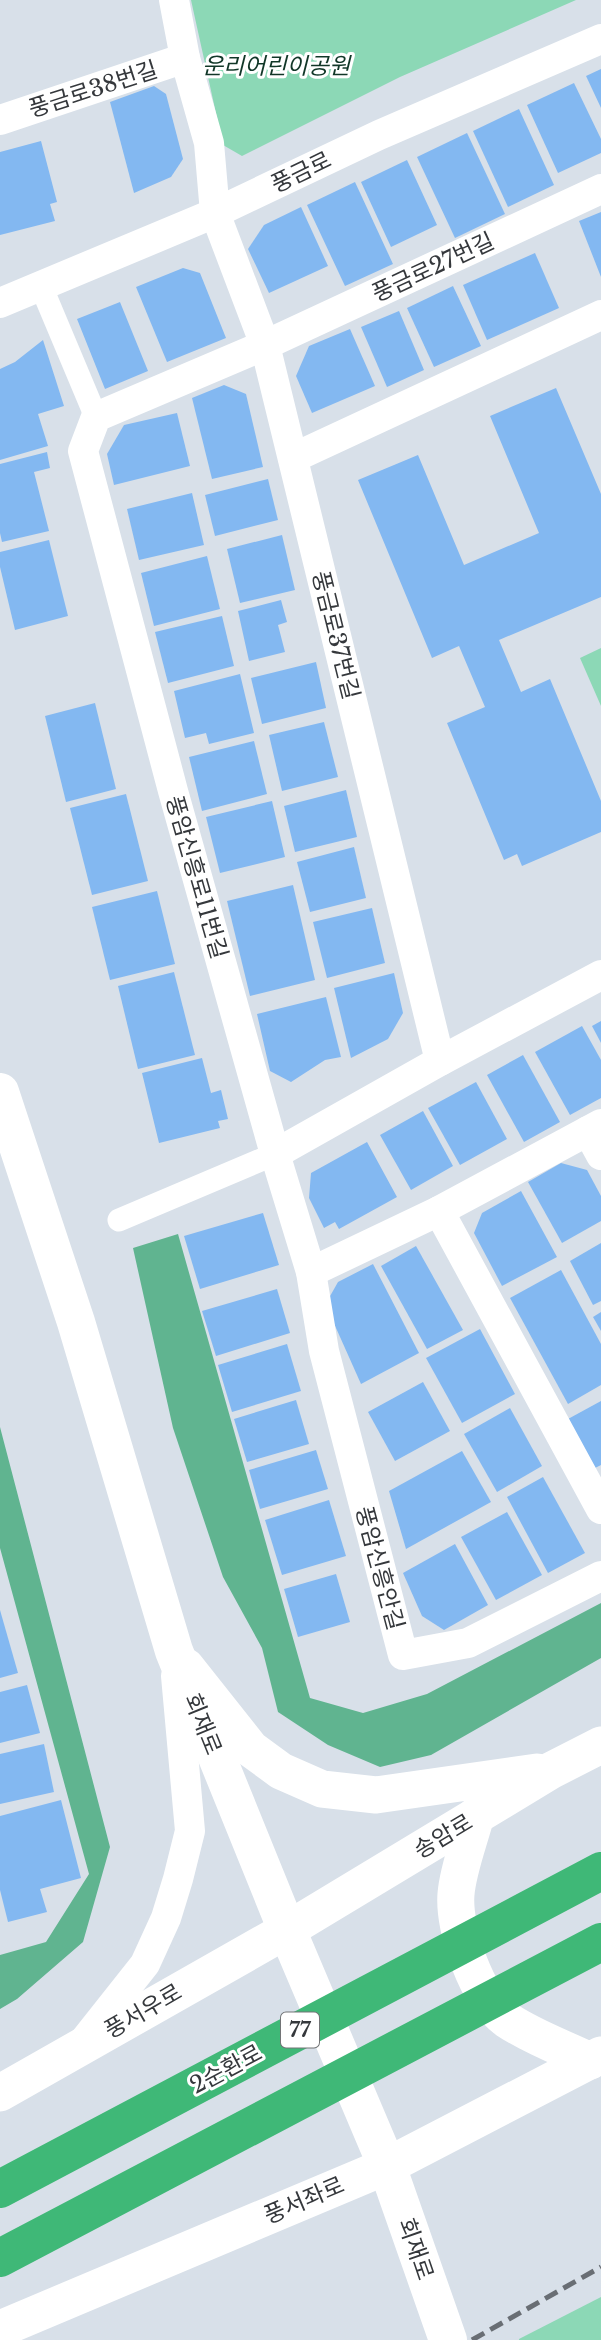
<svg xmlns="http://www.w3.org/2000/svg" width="601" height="2340" font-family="'Libre Baskerville','Noto Sans KR',serif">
  <rect width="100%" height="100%" fill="#d8e0e9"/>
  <g fill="#8cd8b6">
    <path d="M191,0H576L400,77L242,156L223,145Z"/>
    <path d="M601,648V706L580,658Z"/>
    <path d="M601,2297V2340H519V2339Z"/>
  </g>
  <g fill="#60b490">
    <path d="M178,1234L310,1698L363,1713L427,1694L601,1603V1658L431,1755L380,1767L328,1745L278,1712L262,1648L223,1577L173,1428L133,1248Z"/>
    <path d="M0,1427L110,1847L83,1942L17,1999L0,2009V1955L46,1942L89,1874L0,1548Z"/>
  </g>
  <g fill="#83b8f1">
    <path d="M601,69V108L586,76Z"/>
    <path d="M574,83L601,139V153L558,173L527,105Z"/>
    <path d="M154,86L166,94L183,159L171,177L134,193L110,102Z"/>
    <path d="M519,109L554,185L508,207L473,131Z"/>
    <path d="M467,133L505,214L455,238L417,157Z"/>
    <path d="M41,141L57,202L50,204L55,221L0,235V152Z"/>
    <path d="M407,160L437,225L391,247L361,182Z"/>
    <path d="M355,182L393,264L345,286L307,205Z"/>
    <path d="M301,207L328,266L269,293L248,249L264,225Z"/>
    <path d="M601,212V277L579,221Z"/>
    <path d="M535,253L559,308L487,340L463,285Z"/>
    <path d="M183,268L200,273L226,338L167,362L136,287Z"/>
    <path d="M453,286L481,346L434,367L407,308Z"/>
    <path d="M120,302L148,371L105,389L77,319Z"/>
    <path d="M399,311L424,370L387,387L361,327Z"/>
    <path d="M350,329L375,386L312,413L296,376L309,346Z"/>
    <path d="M43,340L64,406L38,414L48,446L0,460V369L15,362Z"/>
    <path d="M224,385L246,394L263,467L212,479L192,398Z"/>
    <path d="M556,388L601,494V597L499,640L521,692L550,679L601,801V832L522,866L517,854L504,860L447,723L485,707L459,646L432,658L358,480L418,455L464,565L539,533L490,416Z"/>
    <path d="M177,413L190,466L114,485L107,454L124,425Z"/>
    <path d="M47,452L50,468L34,472L49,531L2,542L0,533V464Z"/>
    <path d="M268,479L278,520L215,536L205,495Z"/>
    <path d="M192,493L204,545L139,560L127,509Z"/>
    <path d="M282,535L295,590L240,603L227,549Z"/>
    <path d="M49,540L68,616L15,630L0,567V552Z"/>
    <path d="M207,556L220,609L154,626L141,573Z"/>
    <path d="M281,600L287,622L278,625L285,652L249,661L238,611Z"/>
    <path d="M222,616L234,666L168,683L155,632Z"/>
    <path d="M316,662L326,708L262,724L251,678Z"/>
    <path d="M240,674L254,733L209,744L206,733L185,738L174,691Z"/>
    <path d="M95,703L116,789L66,802L45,716Z"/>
    <path d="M324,722L338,777L282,791L269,735Z"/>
    <path d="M254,741L267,794L202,811L189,757Z"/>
    <path d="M346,790L357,837L295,852L284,806Z"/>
    <path d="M126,794L148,881L92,895L70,808Z"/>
    <path d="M272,801L285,857L220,873L206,817Z"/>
    <path d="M354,847L366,898L310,912L297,862Z"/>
    <path d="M293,885L315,980L250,996L227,901Z"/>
    <path d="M157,891L175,964L110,980L92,907Z"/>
    <path d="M372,908L385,963L327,978L313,922Z"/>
    <path d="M174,972L195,1055L138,1069L118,986Z"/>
    <path d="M394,973L403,1013L388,1039L351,1058L334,988Z"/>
    <path d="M326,997L341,1057L325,1060L291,1082L270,1071L257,1014Z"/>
    <path d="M601,1021V1043L592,1026Z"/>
    <path d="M582,1026L601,1060V1098L570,1115L535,1052Z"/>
    <path d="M523,1055L560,1122L524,1142L487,1075Z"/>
    <path d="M202,1058L211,1093L221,1090L228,1119L218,1121L220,1128L159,1143L142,1073Z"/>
    <path d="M476,1082L507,1139L460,1165L428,1108Z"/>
    <path d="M423,1111L453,1166L411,1190L380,1135Z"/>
    <path d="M367,1142L397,1197L339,1229L335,1222L324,1228L309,1198L311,1173Z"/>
    <path d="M561,1163L587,1170L601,1196V1221L562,1243L528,1182Z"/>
    <path d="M521,1191L557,1257L502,1286L474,1233L482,1213Z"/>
    <path d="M263,1213L279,1265L200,1289L184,1236Z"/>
    <path d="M601,1243V1301L593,1305L570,1261Z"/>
    <path d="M416,1246L463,1330L427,1349L381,1266Z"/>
    <path d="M373,1264L419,1353L361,1384L332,1319L329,1298L338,1282Z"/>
    <path d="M561,1270L601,1344V1385L568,1404L510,1298Z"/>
    <path d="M277,1289L290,1333L216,1356L202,1311Z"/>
    <path d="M601,1312V1331L593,1317Z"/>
    <path d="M480,1329L515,1394L462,1423L426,1358Z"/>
    <path d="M287,1344L301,1391L232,1412L218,1365Z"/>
    <path d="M423,1382L450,1431L395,1461L368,1412Z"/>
    <path d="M296,1400L309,1444L247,1462L234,1419Z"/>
    <path d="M601,1401V1465L595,1468L568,1419Z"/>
    <path d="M510,1408L542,1466L497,1492L464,1434Z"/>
    <path d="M316,1450L328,1489L260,1509L249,1470Z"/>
    <path d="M462,1451L491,1502L406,1549L389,1491Z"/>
    <path d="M543,1477L585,1553L548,1573L507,1497Z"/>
    <path d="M329,1500L346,1556L282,1575L265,1520Z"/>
    <path d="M507,1512L542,1575L496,1600L461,1537Z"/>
    <path d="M455,1544L488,1605L444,1630L422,1616L403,1573Z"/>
    <path d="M336,1574L350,1622L298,1637L284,1589Z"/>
    <path d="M0,1610L18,1673L0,1678Z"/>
    <path d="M27,1685L40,1733L0,1743V1692Z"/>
    <path d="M44,1744L54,1792L0,1804V1754Z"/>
    <path d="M61,1800L81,1878L40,1889L47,1912L8,1922L0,1890V1816Z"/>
  </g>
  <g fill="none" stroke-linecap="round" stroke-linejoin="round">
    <g stroke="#fff" stroke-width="23">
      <path d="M41,286L96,417"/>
      <path d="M119,1220L275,1154"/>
    </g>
    <g stroke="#fff" stroke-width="30">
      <path d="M174,0L185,58L209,143L215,213L265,345L440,1061"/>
      <path d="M0,120L185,58"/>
      <path d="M601,189L265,345L96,417L83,451L173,791L275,1154L311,1272L324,1351L403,1655L468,1643L601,1576"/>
      <path d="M0,303L215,213L379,135L601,39"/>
      <path d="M293,458L601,315"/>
      <path d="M588,1131L601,1155"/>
      <path d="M275,1154L440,1061L601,975"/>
      <path d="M439,1211L601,1509"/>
      <path d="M311,1272L439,1211L601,1124"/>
      <path d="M84,2041L145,1964L166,1918L178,1879L190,1831L176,1676"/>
    </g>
    <g stroke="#fff" stroke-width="37">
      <path d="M186,1667L251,1749L281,1771L322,1789L376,1795L537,1772"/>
      <path d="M476,1815C470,1839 458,1869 456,1894C453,1929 477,1999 507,2020C532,2037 563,2048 590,2061"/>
      <path d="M0,2093L287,1930L552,1770L601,1745"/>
      <path d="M0,2329L387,2166L601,2055"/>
    </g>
    <path stroke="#fff" stroke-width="38" d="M0,1092L76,1322L174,1651L287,1930L387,2166L448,2340"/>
    <g stroke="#3fb877" stroke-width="38">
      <path d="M0,2189L601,1871"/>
      <path d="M0,2258L601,1942"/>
    </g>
    <path stroke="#696e74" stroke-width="5" stroke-dasharray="14 7" stroke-linecap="butt" d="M472,2340L601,2267"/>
  </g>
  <g text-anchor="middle" stroke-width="6" stroke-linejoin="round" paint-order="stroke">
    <rect fill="#fff" stroke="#727476" stroke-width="2" x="281" y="2012.5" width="38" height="35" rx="5"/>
    <g font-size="21" font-weight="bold" fill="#35383c">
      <text x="300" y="2037">77</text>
    </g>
    <g font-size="23" font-style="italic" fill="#113728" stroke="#fff">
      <text x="276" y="74">운리어린이공원</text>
    </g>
    <g font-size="23" fill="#35383c" stroke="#fff">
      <text transform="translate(93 89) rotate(-18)" y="8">풍금로38번길</text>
      <text transform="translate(301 172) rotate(-26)" y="8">풍금로</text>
      <text transform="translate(433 267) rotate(-25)" y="8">풍금로27번길</text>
      <text transform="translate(336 635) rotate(76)" y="8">풍금로37번길</text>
      <text transform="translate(197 877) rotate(74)" y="8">풍암신흥로11번길</text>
      <text transform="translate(380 1568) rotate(75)" y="8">풍암신흥안길</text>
      <text transform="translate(203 1724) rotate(68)" y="8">회재로</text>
      <text transform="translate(443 1836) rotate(-31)" y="8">송암로</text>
      <text transform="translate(143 2011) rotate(-30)" y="8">풍서우로</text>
      <text transform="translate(226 2069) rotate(-28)" y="8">2순환로</text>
      <text transform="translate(304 2200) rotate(-23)" y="8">풍서좌로</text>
      <text transform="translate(416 2249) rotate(71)" y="8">회재로</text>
    </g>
  </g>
</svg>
